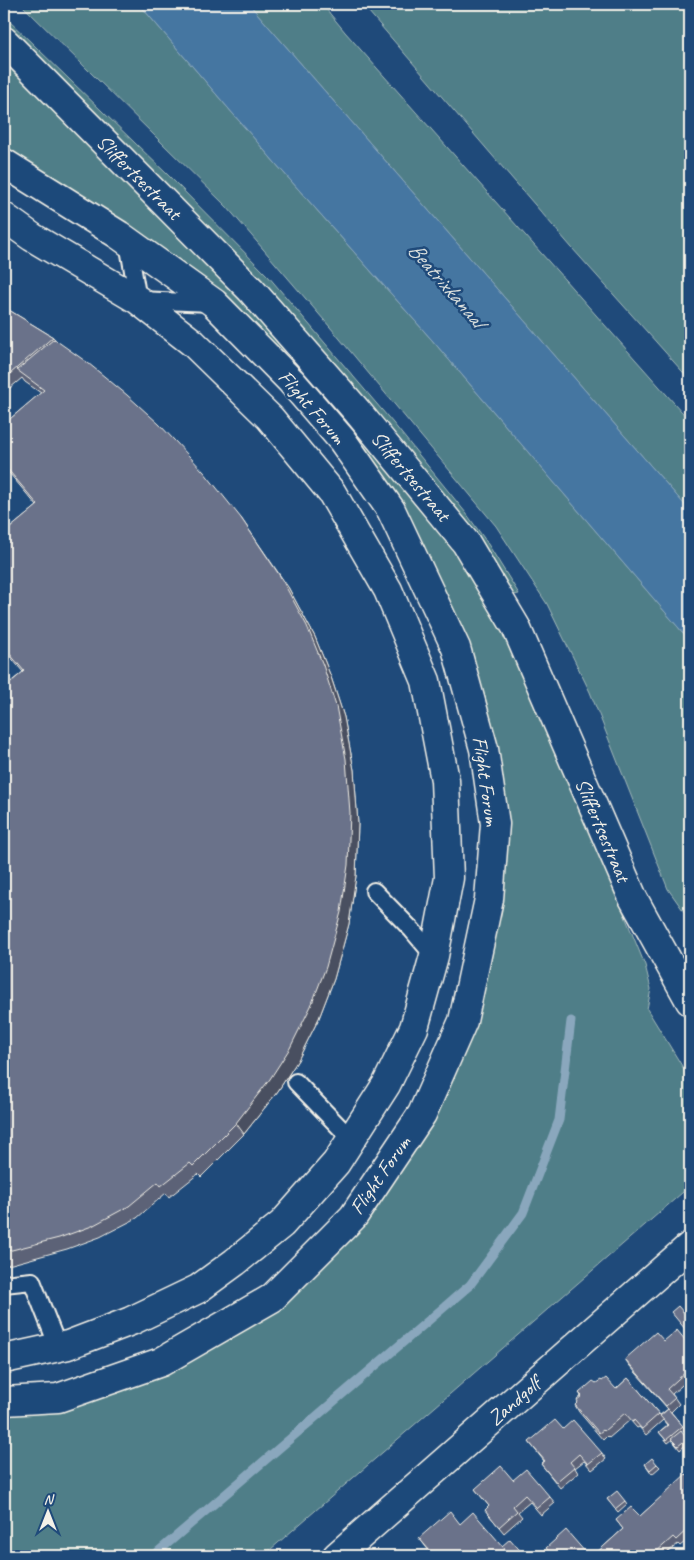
<svg xmlns="http://www.w3.org/2000/svg" width="694" height="1560" font-family="Caveat,sans-serif">
  <rect width="100%" height="100%" fill="#1f4a7a"/>
  <filter id="ink" filterUnits="userSpaceOnUse"><feTurbulence type="fractalNoise" baseFrequency=".02" numOctaves="2"/><feDisplacementMap in="SourceGraphic" scale="10" xChannelSelector="R" yChannelSelector="G"/><feConvolveMatrix kernelMatrix="1 2 1 2 8 2 1 2 1" color-interpolation-filters="sRGB"/></filter>
  <g filter="url(#ink)">
    <g fill="#4f7e88" stroke="#a2b8b8">
      <path d="M21,4H139L276,164L432,340L690,641V920L668,889L590,692L547,604L496,526L330,327L227,207Z"/>
      <path d="M249,4H322L345,32L690,421V511Z"/>
      <path d="M362,4H690V380L572,248Z"/>
      <path d="M4,16L168,175L268,276L393,423L466,513L486,541L519,594L513,595L482,545L452,503L271,290L4,24Z"/>
      <path d="M4,60L221,273L321,387L460,556L485,596L492,616L503,632L544,719L645,965L651,989L647,1009L690,1079V1186L263,1556H4V1412L277,1304L431,1116L499,899L460,629L463,627L450,613L274,350L4,154Z"/>
    </g>
    <path fill="#4476a1" stroke="#8aa7bd" d="M139,4H249L690,511V641L432,340L276,164Z"/>
    <g fill="none" stroke-linecap="round" stroke-linejoin="round">
      <path stroke="#8aa7bd" stroke-width="9" d="M153,1556L470,1285L523,1213L559,1120L571,1021"/>
      <g stroke="#f4f1e8" stroke-width="20">
        <g id="service">
          <path d="M128,242L138,300L211,303"/>
          <path d="M374,891L412,930L434,956"/>
          <path d="M296,1082L351,1139"/>
          <path d="M4,1284L32,1281L58,1347"/>
        </g>
      </g>
      <g stroke="#f4f1e8" stroke-width="31">
        <g id="minor">
          <path d="M4,163L119,235L214,303L291,381L342,440L391,510L456,648L484,749L495,824L489,899L463,1021L422,1114L353,1217L272,1298L161,1362L58,1398L4,1401"/>
          <path d="M4,217L32,237L138,300L193,343L270,418L332,493L388,590L426,681L445,780L449,878L434,956L414,1028L386,1085L336,1163L282,1224L235,1262L198,1289L131,1321L68,1345L4,1359"/>
          <path d="M337,1556L690,1246"/>
        </g>
      </g>
      <g stroke="#f4f1e8" stroke-width="31">
        <path id="tertiary" d="M4,41L251,290L357,411L466,543L516,627L633,898L690,1001"/>
      </g>
      <use href="#service" stroke="#1f4a7a" stroke-width="16"/>
      <use href="#minor" stroke="#1f4a7a" stroke-width="28"/>
      <use href="#tertiary" stroke="#1f4a7a" stroke-width="28"/>
    </g>
    <g fill="#5b6277" stroke="#f4f1e8">
      <path d="M4,307L53,337L288,587L315,637L331,677L344,717L354,770L358,824L356,876L349,924L334,979L319,1018L298,1060L278,1091L244,1134L201,1177L198,1174L169,1197L166,1193L137,1218L100,1237L67,1249L12,1264L4,1265V687L23,672L4,649V533L37,506L4,467V424L41,393L25,382L22,378L4,393Z"/>
      <path d="M664,1341L690,1346V1378L672,1394L679,1404L671,1412L685,1429L681,1432L689,1442L680,1450L672,1440L668,1443L659,1432L667,1425L663,1420L646,1435L639,1427L637,1428L630,1420L609,1438L607,1436L603,1440L579,1412L575,1405L578,1402L581,1396L579,1393L596,1383L616,1389L628,1378L660,1415L668,1409L629,1365L625,1359Z"/>
      <path d="M529,1442L602,1453L606,1459L592,1470L584,1461L575,1468L578,1473L560,1488L541,1464L544,1461Z"/>
      <path d="M645,1464H657L660,1467L652,1474Z"/>
      <path d="M690,1472V1538L680,1546L678,1544L663,1556H593L623,1529L616,1520L640,1516Z"/>
      <path d="M513,1480L550,1497L555,1503L541,1515L530,1502L518,1512L522,1517L504,1533L485,1510L489,1506L475,1489Z"/>
      <path d="M607,1499L625,1501L627,1504L618,1512Z"/>
      <path d="M460,1524L502,1546L525,1556H433L419,1538Z"/>
      <path d="M546,1548L586,1553L588,1556H553Z"/>
    </g>
    <path fill="#4a5061" stroke="#f4f1e8" d="M241,518L288,587L315,637L331,677L344,717L354,770L358,824L356,876L349,924L334,979L319,1018L298,1060L278,1091L244,1134L236,1123Z"/>
    <g fill="#6a728a" stroke="#f4f1e8">
      <path d="M4,307L53,337L4,379Z"/>
      <path d="M54,339L88,363L127,395L159,424L204,472L241,518L280,576L307,626L323,665L336,706L346,759L350,813L348,865L341,912L326,967L311,1006L290,1048L270,1079L236,1123L193,1166L190,1163L161,1186L158,1182L129,1206L92,1226L59,1238L4,1252V688L24,671L4,647V533L38,505L4,465V424L44,390L17,370Z"/>
      <path d="M678,1306L690,1320V1335L671,1312Z"/>
      <path d="M677,1330L690,1346V1373L688,1370L667,1389L675,1398L666,1406L625,1359L656,1332L664,1341Z"/>
      <path d="M606,1378L616,1389L628,1378L659,1414L642,1429L634,1420L633,1422L625,1413L604,1431L603,1430L599,1433L575,1405L578,1402L577,1400L582,1396L579,1393L593,1381L596,1383L601,1380L602,1381Z"/>
      <path d="M668,1409L683,1426L666,1440L659,1432L668,1425L660,1416Z"/>
      <path d="M555,1420L563,1429L573,1420L602,1453L588,1464L579,1454L570,1462L574,1467L556,1482L541,1464L545,1461L529,1442Z"/>
      <path d="M681,1431L687,1439L678,1446L671,1439Z"/>
      <path d="M652,1458L657,1464L650,1470L645,1464Z"/>
      <path d="M501,1466L513,1480L526,1469L550,1497L537,1508L525,1495L513,1506L517,1511L499,1527L485,1510L489,1506L475,1489Z"/>
      <path d="M690,1472V1527L676,1540L673,1537L655,1553L658,1556H593L623,1529L616,1520L631,1507L640,1516L686,1474L687,1475Z"/>
      <path d="M617,1491L625,1501L615,1509L607,1499Z"/>
      <path d="M450,1511L460,1524L473,1512L511,1556H482L480,1554L477,1556H434L419,1538Z"/>
      <path d="M566,1530L586,1553L582,1556H554L546,1548Z"/>
      <path d="M510,1539L525,1556H511L502,1546Z"/>
    </g>
  </g>
  <g text-anchor="middle" stroke-width="5" stroke-linejoin="round" paint-order="stroke">
    <g font-size="21" fill="#f4f1e8" stroke="#1f4a7a">
      <text transform="translate(139 177) rotate(45)" y="7">Sliffertsestraat</text>
      <text transform="translate(312 407) rotate(49)" y="7">Flight Forum</text>
      <text transform="translate(411 476) rotate(50)" y="7">Sliffertsestraat</text>
      <text transform="translate(486 781) rotate(82)" y="7">Flight Forum</text>
      <text transform="translate(603 830) rotate(67)" y="7">Sliffertsestraat</text>
      <text transform="translate(380 1175) rotate(-55)" y="7">Flight Forum</text>
      <text transform="translate(514 1401) rotate(-41)" y="7">Zandgolf</text>
    </g>
    <g font-size="22" font-style="italic" fill="#dadfdd" stroke="#1f4a7a">
      <text transform="translate(447 284) rotate(49)" y="8">Beatrixkanaal</text>
    </g>
  </g>
  <rect width="694" height="1560" fill="none" stroke="#1f4a7a" stroke-width="20"/>
  <rect x="10" y="10" width="674" height="1540" fill="none" stroke="#f4f1e8" stroke-width="2" filter="url(#ink)"/>
  <g transform="translate(48 1512)" stroke="#1f4a7a" stroke-width="4" paint-order="stroke">
  <path d="M0-4L9 19L0 12L-9 19Z" fill="#f4f1e8"/>
  <text y="-8" font-size="14" font-weight="bold" text-anchor="middle" fill="#f4f1e8">N</text>
  </g>
</svg>
